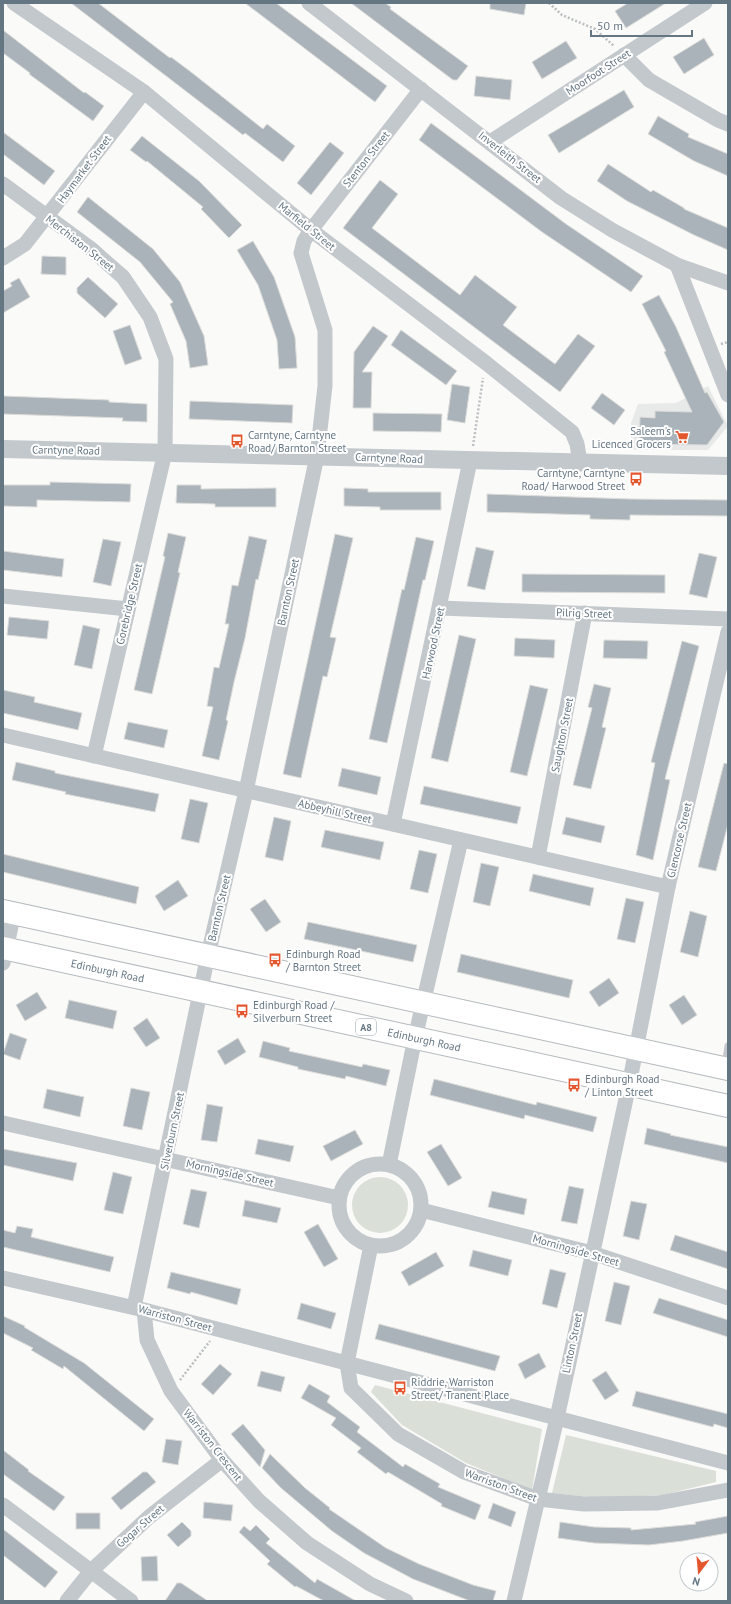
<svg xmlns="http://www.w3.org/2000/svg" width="731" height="1604" font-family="'PT Sans',sans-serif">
  <rect width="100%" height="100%" fill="#fafaf8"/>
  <path fill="#e8e9e9" d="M708,386L728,426L708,450H631V423L638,404L676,403Z"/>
  <g fill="#dadfd7">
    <circle cx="380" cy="1205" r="28"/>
    <path d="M375,1385L542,1429L532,1490L466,1463L402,1425L371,1392Z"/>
    <path d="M566,1435L716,1471V1482L663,1495L598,1498L552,1493Z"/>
  </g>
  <g fill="#aab3b9" stroke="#dcdcda">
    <path d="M71,3H98L170,58L171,57L191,72L263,129L267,124L295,146L283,162L245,133L243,135Z"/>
    <path d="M245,3H276L387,86L375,102Z"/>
    <path d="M351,3H385L391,7L390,9L468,66L457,80H453Z"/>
    <path d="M490,3H526L524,15L490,9Z"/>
    <path d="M628,3H666L626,28L615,11Z"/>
    <path d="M3,30L84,93L85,92L104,106L93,121L29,74L30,73L3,53Z"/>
    <path d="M704,38L714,55L684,74L673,57Z"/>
    <path d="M566,41L577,58L542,79L532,62Z"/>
    <path d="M476,76L512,80L510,100L474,96Z"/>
    <path d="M624,90L634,107L559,153L548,135Z"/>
    <path d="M658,116L689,134L688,137L728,154V176L694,161L648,134Z"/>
    <path d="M431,123L566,224L643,276L631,292L542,232L419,140Z"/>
    <path d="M3,132L55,171L44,185L3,154Z"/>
    <path d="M142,136L199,181L242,225L229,238L201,209L203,207L147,161L146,162L130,150Z"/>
    <path d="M330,142L344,153L311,195L297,183Z"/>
    <path d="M608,164L651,192L653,190L684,208V209L728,228V250L694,235L627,201L597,181Z"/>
    <path d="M380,180L398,194L372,228L460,295L475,275L517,307L503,325L555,364L578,334L595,346L560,392L343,228Z"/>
    <path d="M88,197L153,249L180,282L204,336L208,365L190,368L186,341L170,304L173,302L140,262L77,212Z"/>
    <path d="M253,241L274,277L295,337L297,368L279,369L277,340L258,285L237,250Z"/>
    <path d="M42,256L66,257V275L41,274Z"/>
    <path d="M88,277L118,304L105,318L77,293V288Z"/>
    <path d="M19,278L30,297L3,313V291L12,286L10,283Z"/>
    <path d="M659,295L676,327L705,393L707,392L724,422L707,445L639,444L640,417L655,418V411L692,412L664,352L666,351L642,304Z"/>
    <path d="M130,325L142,359L125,365L113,331Z"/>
    <path d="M373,326L388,336L362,372H372L371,408H353L354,352Z"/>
    <path d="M401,330L457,371L446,385L391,345Z"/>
    <path d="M452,384L470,387L465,423L447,420Z"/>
    <path d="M602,393L625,410L614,425L591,408Z"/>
    <path d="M3,396L109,400V402L147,404V422L122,421L123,418L3,414Z"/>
    <path d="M190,401L293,405L292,423L189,419Z"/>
    <path d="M373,413L442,414L441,432L373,431Z"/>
    <path d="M50,482L131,484L130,502L37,500V507L3,506V485H50Z"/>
    <path d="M177,485H201V489L276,488V507H215V504L176,503Z"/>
    <path d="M344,488L368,489V492H441V510H380V507L344,506Z"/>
    <path d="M487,494L630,499L728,500V516L630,515V520L590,519V515L487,512Z"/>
    <path d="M168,533L186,537L178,572L180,573L152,694L134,690L165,557L163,556Z"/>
    <path d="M335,534L353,538L330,637L336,638L327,677L323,676L301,778L283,774Z"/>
    <path d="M249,536L267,540L258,580L256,579L245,638L234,682L226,720L228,721L219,760L202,756L213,707L207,706L214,667L219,668L229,624H225L232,585L238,586Z"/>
    <path d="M416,537L434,541L425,580H423L387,743L369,739L402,589L404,590Z"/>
    <path d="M103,539L121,542L111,586L93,582Z"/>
    <path d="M476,547L494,551L485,590L467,586Z"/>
    <path d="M3,551L64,559L62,577L3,570Z"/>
    <path d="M699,553L717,557L707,598L689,594Z"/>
    <path d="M522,574L665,575V593L522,592Z"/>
    <path d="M9,617L49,621L47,639L7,635Z"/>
    <path d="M83,625L100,629L92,669L74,665Z"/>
    <path d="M459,635L476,639L448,762L431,758Z"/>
    <path d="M515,638L555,640L554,658L514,656Z"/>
    <path d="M604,640L648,641L647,659L603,658Z"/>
    <path d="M682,641L699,646L665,779L670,780L653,860L636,855L655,763L651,762Z"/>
    <path d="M594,684L611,688L602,727L606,728L591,789L573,785L592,708L588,707Z"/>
    <path d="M530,685L548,689L527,776L510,772Z"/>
    <path d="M3,690L35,697L34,702L82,713L78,730L3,713Z"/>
    <path d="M128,722L168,730L164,748L124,739Z"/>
    <path d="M16,762L55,771V773L159,794L155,812L65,794L66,792L12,780Z"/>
    <path d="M724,763L728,764V824L716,871L698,867Z"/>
    <path d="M342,768L381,777L377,795L338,786Z"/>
    <path d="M424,786L521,807L517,824L420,804Z"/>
    <path d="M190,799L208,803L199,843L181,839Z"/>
    <path d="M274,817L291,821L283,861L265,857Z"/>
    <path d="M566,817L605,826L601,843L562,834Z"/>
    <path d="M325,830L384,842L380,860L321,847Z"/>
    <path d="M419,850L437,854L428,893L410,889Z"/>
    <path d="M3,854L139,887L136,904L3,872Z"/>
    <path d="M481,863L499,867L490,906L473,902Z"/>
    <path d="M533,874L594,888L590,906L529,891Z"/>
    <path d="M178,880L188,896L164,911L155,896Z"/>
    <path d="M626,898L644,902L635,943L617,939Z"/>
    <path d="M265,899L281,922L266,932L250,909Z"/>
    <path d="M690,911L707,916L698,957L680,952Z"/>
    <path d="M308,922L417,945L413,962L304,939Z"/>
    <path d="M461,954L573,980L569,998L457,972Z"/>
    <path d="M609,978L619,993L599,1007L589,992Z"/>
    <path d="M37,992L47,1008L25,1021L16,1005Z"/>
    <path d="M684,995L697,1015L682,1025L669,1005Z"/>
    <path d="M69,1000L117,1011L113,1029L65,1018Z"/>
    <path d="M147,1018L160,1038L146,1047L133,1028Z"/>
    <path d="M10,1033L27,1039L20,1060L3,1054Z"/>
    <path d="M238,1038L246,1052L225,1065L217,1051Z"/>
    <path d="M263,1041L290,1048L289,1051L362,1067L363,1064L390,1070L386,1086L346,1076L345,1079L298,1069V1067L259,1057Z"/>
    <path d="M434,1079L536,1105L537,1102L597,1117L593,1132L525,1115L524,1119L430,1095Z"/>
    <path d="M131,1088L150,1092L142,1130L123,1126Z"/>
    <path d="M47,1089L84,1097L80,1117L43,1108Z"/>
    <path d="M207,1104L223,1107L217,1142L201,1140Z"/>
    <path d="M647,1128L671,1134L670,1135L728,1147V1163L644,1144Z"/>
    <path d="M355,1130L363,1144L331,1161L323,1146Z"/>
    <path d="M258,1139L294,1146L290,1162L255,1154Z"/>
    <path d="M441,1144L462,1178L448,1186L427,1152Z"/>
    <path d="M3,1149L77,1163L73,1181L3,1165Z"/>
    <path d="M113,1172L132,1177L123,1214L104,1210Z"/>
    <path d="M569,1186L584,1189L577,1224L561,1221Z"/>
    <path d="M191,1189L207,1192L199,1228L183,1224Z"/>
    <path d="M492,1191L527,1199L524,1215L488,1207Z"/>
    <path d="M245,1200L281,1208L277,1223L242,1216Z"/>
    <path d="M631,1201L647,1204L639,1240L623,1236Z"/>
    <path d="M318,1224L338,1259L324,1267L304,1232Z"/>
    <path d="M17,1226L33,1229L31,1237L114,1257L110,1272L3,1247V1230L15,1233Z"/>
    <path d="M675,1235L728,1252V1269L670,1250Z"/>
    <path d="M473,1250L512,1260L508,1276L469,1266Z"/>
    <path d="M436,1252L444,1266L409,1286L401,1272Z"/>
    <path d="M550,1269L566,1273L557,1308L542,1304Z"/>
    <path d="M171,1272L241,1289L237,1305L191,1292L190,1294L167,1288Z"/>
    <path d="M614,1282L630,1286L621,1325L605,1321Z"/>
    <path d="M659,1298L728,1320V1337L653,1313Z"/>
    <path d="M301,1303L336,1313L331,1329L297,1319Z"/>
    <path d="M3,1316L25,1326L24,1327L84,1363L154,1419L144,1431L64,1366L63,1369L31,1350L33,1348L3,1333Z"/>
    <path d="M379,1324L500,1356L495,1371L375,1339Z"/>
    <path d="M539,1353L546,1367L525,1379L518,1364Z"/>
    <path d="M220,1364L232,1374L213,1395L201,1384Z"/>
    <path d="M261,1371L285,1377L281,1392L257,1386Z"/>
    <path d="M606,1371L619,1391L605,1400L592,1380Z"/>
    <path d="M309,1384L330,1396L327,1402L360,1427L357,1432L403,1467L405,1464L440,1484L438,1487L481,1505L475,1520L441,1506L442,1504L388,1472L386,1474L357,1452L361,1448L331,1425L336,1418L301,1398Z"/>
    <path d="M636,1391L728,1414V1428L714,1424L713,1427L632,1406Z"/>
    <path d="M243,1424L265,1450L260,1467L231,1434Z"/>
    <path d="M166,1439L182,1441L178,1465L162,1462Z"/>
    <path d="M3,1450L29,1470L28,1471L65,1497L54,1511L3,1474Z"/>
    <path d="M270,1454L305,1488L330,1508L329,1509L386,1548L419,1564L473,1585L496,1591L493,1601H470L413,1579L364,1553L332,1531L281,1488L262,1468Z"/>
    <path d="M143,1472H147L156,1482L121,1510L111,1498Z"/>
    <path d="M204,1502L233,1505L231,1521L203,1518Z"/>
    <path d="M493,1503L516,1512L511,1527L488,1518Z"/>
    <rect x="76" y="1513" width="24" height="16"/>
    <path d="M728,1516V1533L683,1541L649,1545L594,1543L558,1538L560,1522L594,1527L631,1528V1530L696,1524L695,1522Z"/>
    <path d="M182,1522L191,1531V1536L178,1547L167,1535Z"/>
    <path d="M256,1525L270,1539L266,1543L315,1583L317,1579L356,1601H324L296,1586L295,1587L267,1564L270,1561L239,1532L244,1526L250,1531Z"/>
    <path d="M3,1529L58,1572L45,1588L3,1555Z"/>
    <path d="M157,1556L158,1581H142L141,1557Z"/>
    <path d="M177,1583H181L208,1601H165Z"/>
  </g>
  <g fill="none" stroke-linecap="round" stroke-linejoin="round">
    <g stroke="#b5babe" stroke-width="24">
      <g id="primary">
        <path d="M3,911L728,1069"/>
        <path id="s1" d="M3,948L728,1106"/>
      </g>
    </g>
    <g stroke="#bbbfc2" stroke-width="2.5" stroke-dasharray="2 2" stroke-linecap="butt">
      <path d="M549,3L562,15L595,29L614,46"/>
      <path d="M721,344L728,342"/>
      <path d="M473,446L483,378"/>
      <path d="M180,1380L210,1341"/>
    </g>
    <path stroke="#c3c8cc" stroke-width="7" d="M725,1066L728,1046"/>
    <g stroke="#c3c8cc" stroke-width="15">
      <path d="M14,3L144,92L311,230L486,363L572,432L577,444L580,463"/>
      <path d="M309,3L561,198L612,230L677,265L728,283"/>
      <path d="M624,55L649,80L718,120L728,124"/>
      <path d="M490,142L705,3"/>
      <path d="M3,184L90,248L123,277L150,317L166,359L165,452L94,756"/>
      <path d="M3,258L25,244L144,92"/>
      <path d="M677,265L728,395"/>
      <path d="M3,596L128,609"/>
      <path d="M440,608L728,619"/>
      <path d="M3,735L668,887"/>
      <path d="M393,824L470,461"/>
      <path d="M538,857L585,613"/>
      <path d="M3,963L14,913"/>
      <path d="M3,1123L339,1198"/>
      <circle cx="380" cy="1205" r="41"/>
      <path d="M389,1165L415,1038L461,840"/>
      <path d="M421,1210L592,1253L728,1298"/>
      <path d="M371,1245L347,1363L351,1388L398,1434L464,1472L538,1499L584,1504L658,1503L728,1490"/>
      <path d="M3,1278L144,1310L728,1463"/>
      <path d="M134,1307L208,955L246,791L317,456L325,386V330L301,253L304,241L311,230L421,89"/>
      <path d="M144,1310L147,1340L171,1391L222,1460L259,1501L307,1543L370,1584L406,1601"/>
      <path d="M3,1505L131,1601"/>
      <path d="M67,1601L91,1571L149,1517L222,1460"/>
      <path d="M514,1601L557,1418L629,1085L668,887L728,632"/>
    </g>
    <path stroke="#c3c8cc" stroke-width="18" d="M3,449L728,466"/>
    <use href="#primary" stroke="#fff" stroke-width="22"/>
  </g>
  <defs>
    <g id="supermarket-bare" transform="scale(1.08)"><path d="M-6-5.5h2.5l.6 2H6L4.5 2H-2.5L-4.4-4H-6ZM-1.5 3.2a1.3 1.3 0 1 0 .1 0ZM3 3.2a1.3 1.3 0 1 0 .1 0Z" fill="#e4572e" stroke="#fff" stroke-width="2.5" paint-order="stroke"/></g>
    <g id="bus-bare" transform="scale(1.08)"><path d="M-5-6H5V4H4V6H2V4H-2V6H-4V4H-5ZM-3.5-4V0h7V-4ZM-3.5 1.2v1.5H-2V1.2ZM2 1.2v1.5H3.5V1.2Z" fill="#e4572e" stroke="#fff" stroke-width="2.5" paint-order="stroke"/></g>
  </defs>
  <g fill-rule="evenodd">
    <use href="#supermarket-bare" x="682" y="437"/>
    <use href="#bus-bare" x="237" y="441"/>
    <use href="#bus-bare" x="636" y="479"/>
    <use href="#bus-bare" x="275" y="960"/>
    <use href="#bus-bare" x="242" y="1011"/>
    <use href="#bus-bare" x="574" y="1085"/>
    <use href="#bus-bare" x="400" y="1388"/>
  </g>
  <g text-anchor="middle" stroke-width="4" stroke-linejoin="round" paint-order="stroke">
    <rect fill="#fff" stroke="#939fa8" stroke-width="1" x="356" y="1019" width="20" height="16" rx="3"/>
    <g font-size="10" font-weight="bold" fill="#657683">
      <text x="366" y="1031">A8</text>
    </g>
    <g font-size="11" fill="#657683" stroke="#fff">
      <text transform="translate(598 72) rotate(-33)" y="4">Moorfoot Street</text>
      <text transform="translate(510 157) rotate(38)" y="4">Inverleith Street</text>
      <text transform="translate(366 159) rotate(-52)" y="4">Stenton Street</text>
      <text transform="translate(84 169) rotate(-53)" y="4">Haymarket Street</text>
      <text transform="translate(307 226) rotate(39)" y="4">Marfield Street</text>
      <text transform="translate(80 243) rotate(38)" y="4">Merchiston Street</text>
      <text transform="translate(66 450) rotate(1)" y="4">Carntyne Road</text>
      <text transform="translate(389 458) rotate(2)" y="4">Carntyne Road</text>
      <text transform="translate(288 592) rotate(-78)" y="4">Barnton Street</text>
      <text transform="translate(129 604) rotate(-77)" y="4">Gorebridge Street</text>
      <text transform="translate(584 613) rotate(2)" y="4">Pilrig Street</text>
      <text transform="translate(433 643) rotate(-78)" y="4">Harwood Street</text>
      <text transform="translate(562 735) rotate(-79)" y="4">Saughton Street</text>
      <text transform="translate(335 811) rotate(13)" y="4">Abbeyhill Street</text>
      <text transform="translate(679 840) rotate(-77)" y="4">Glencorse Street</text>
      <text transform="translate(219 908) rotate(-77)" y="4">Barnton Street</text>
      <text dy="4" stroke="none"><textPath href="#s1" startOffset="107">Edinburgh Road</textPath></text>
      <text dy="4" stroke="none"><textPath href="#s1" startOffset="431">Edinburgh Road</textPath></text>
      <text transform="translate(172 1131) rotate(-78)" y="4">Silverburn Street</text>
      <text transform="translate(230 1173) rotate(13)" y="4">Morningside Street</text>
      <text transform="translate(576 1250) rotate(16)" y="4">Morningside Street</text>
      <text transform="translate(175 1318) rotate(15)" y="4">Warriston Street</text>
      <text transform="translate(572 1343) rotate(-78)" y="4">Linton Street</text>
      <text transform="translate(213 1445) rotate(52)" y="4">Warriston Crescent</text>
      <text transform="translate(501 1485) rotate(20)" y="4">Warriston Street</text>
      <text transform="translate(140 1526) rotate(-41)" y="4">Gogar Street</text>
    </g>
    <g font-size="11" fill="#657683" stroke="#fff" text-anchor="start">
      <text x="671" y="435" text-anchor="end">Saleem's<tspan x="671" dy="13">Licenced Grocers</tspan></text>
      <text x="248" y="439">Carntyne, Carntyne<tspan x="248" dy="13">Road/ Barnton Street</tspan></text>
      <text x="625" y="477" text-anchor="end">Carntyne, Carntyne<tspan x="625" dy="13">Road/ Harwood Street</tspan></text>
      <text x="286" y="958">Edinburgh Road<tspan x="286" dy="13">/ Barnton Street</tspan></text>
      <text x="253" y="1009">Edinburgh Road /<tspan x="253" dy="13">Silverburn Street</tspan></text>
      <text x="585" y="1083">Edinburgh Road<tspan x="585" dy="13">/ Linton Street</tspan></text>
      <text x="411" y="1386">Riddrie, Warriston<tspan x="411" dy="13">Street/ Tranent Place</tspan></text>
    </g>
  </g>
  <rect width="731" height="1604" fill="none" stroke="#657683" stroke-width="8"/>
  <g transform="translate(699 1572) rotate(196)"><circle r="19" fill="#ffffff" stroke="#c1c8cd"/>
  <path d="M0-3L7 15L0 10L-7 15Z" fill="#e4572e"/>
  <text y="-6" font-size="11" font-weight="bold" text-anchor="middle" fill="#657683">N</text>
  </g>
  <path d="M591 30v6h101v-6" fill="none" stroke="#657683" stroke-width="2"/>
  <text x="597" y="30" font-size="12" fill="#657683" stroke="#ffffff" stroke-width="3" paint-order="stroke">50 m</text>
</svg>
